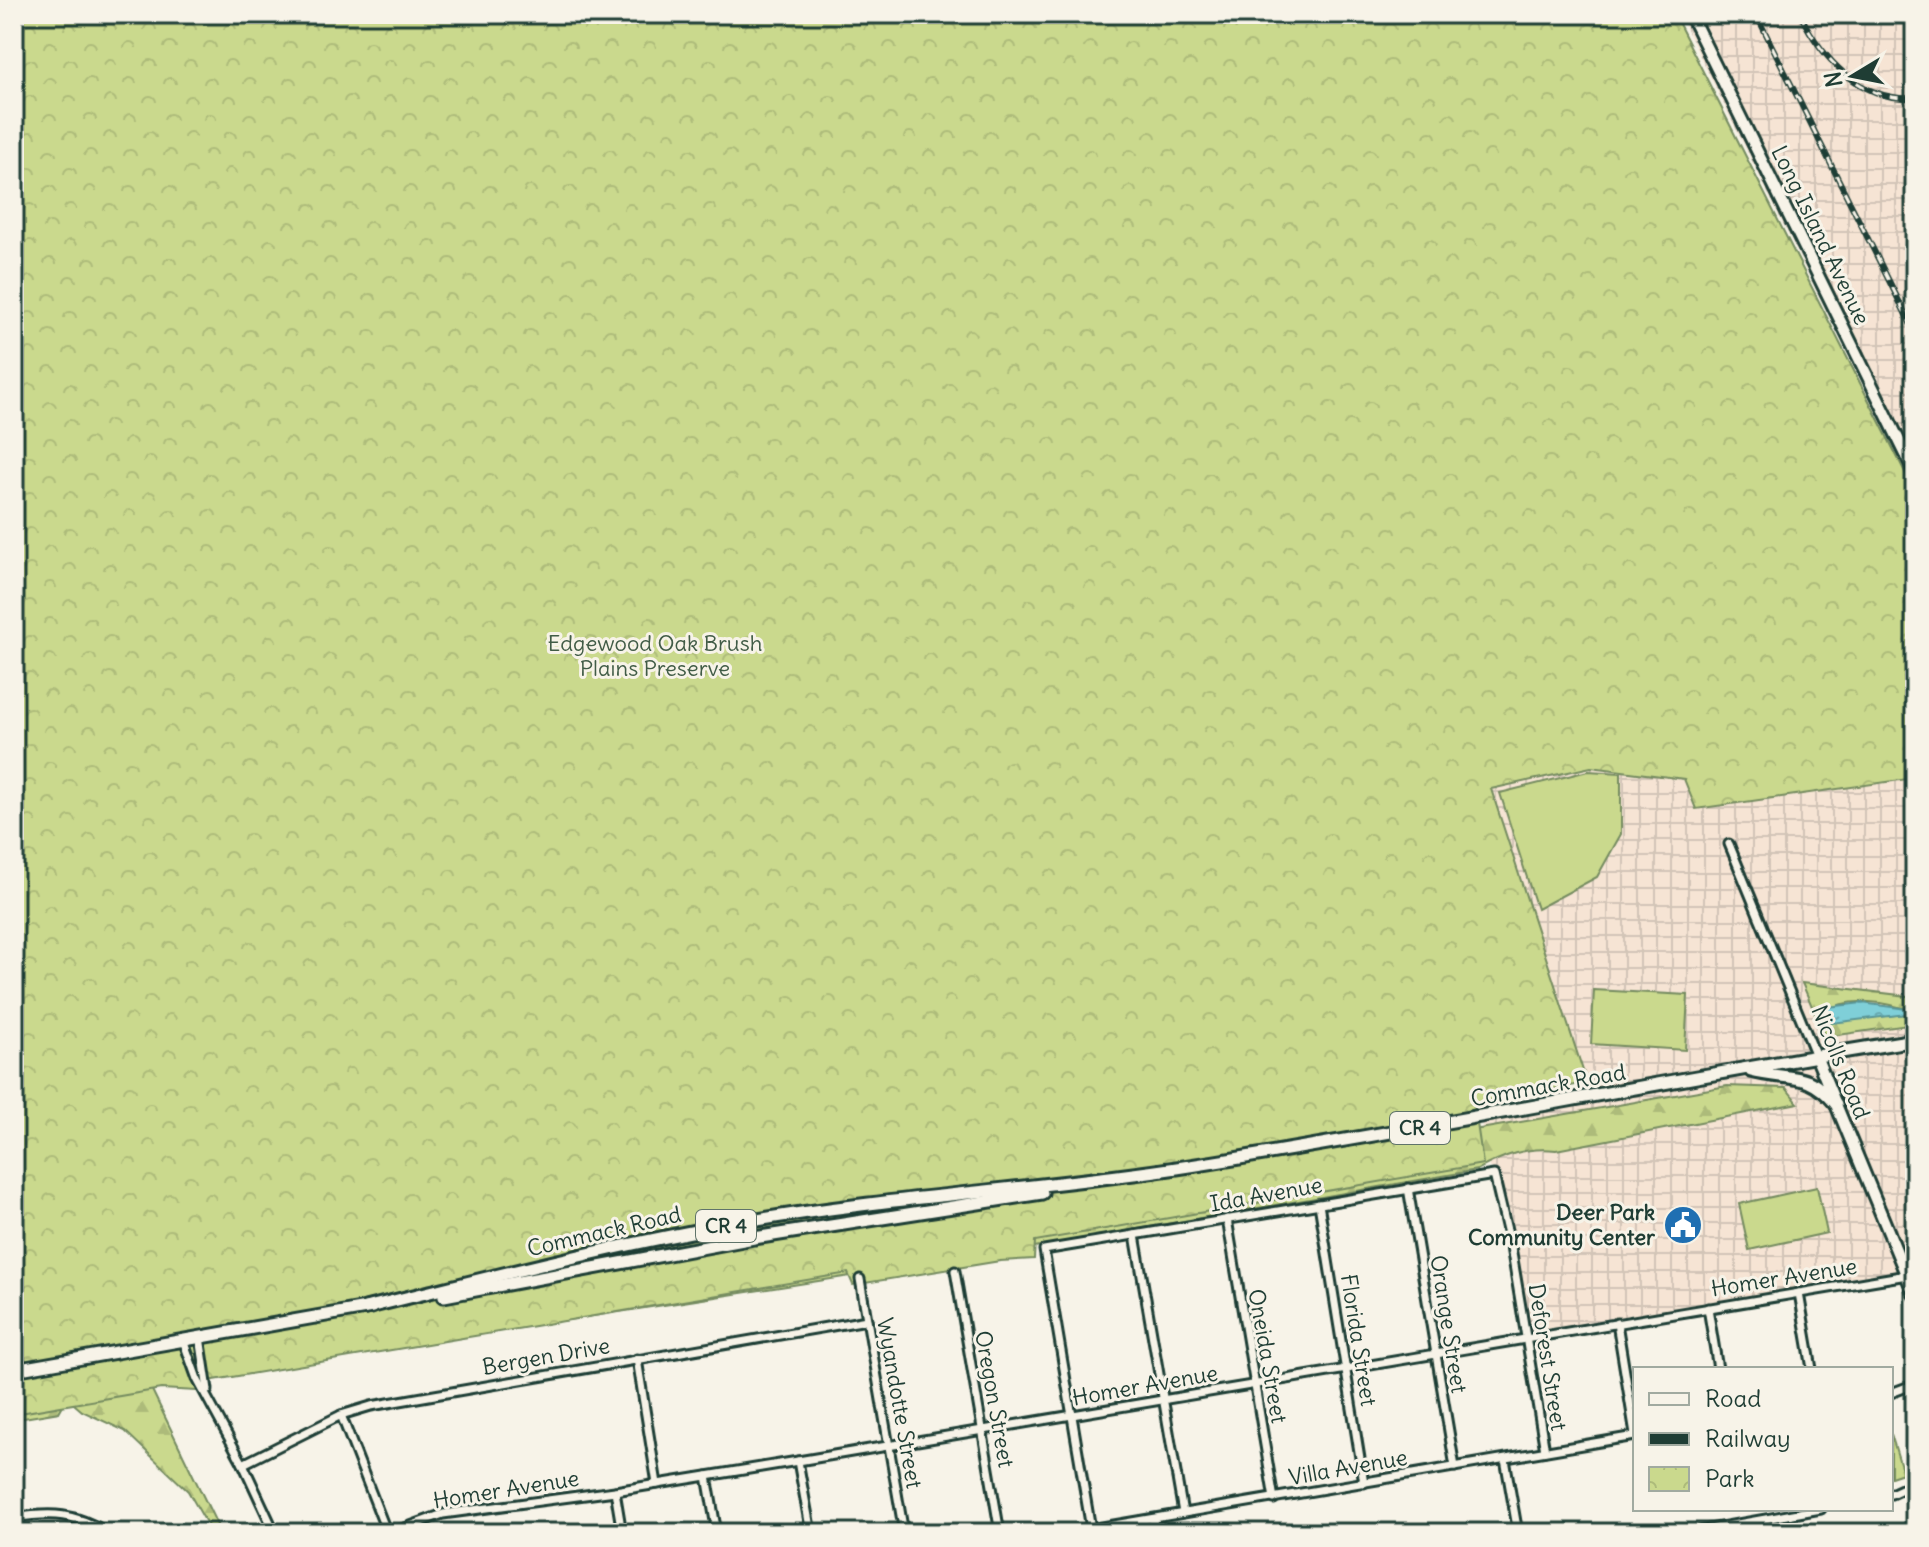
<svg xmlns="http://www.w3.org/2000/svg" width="1929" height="1547" font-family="Delius,sans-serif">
  <defs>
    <pattern id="industrial-grid" width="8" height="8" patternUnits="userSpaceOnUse" patternTransform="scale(2)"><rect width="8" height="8" fill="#f6e4d4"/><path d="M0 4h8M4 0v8" fill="none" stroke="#d2c4b7"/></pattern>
    <pattern id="grass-tufts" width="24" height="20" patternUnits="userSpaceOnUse" patternTransform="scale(2)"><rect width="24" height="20" fill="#cad98d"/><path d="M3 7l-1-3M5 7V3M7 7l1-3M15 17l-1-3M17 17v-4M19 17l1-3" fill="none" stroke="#adbb7a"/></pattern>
    <pattern id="forest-firs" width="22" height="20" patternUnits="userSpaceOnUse" patternTransform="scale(2)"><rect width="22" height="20" fill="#cad98d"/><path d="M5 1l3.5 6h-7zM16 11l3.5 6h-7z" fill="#adbb7a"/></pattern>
    <pattern id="park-crowns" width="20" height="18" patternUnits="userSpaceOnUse" patternTransform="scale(2)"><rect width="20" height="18" fill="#cad98d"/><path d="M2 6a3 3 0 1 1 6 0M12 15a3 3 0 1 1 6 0" fill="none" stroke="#adbb7a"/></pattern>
    <pattern id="water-ripples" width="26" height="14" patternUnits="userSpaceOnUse" patternTransform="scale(2)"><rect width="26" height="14" fill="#7fcfd8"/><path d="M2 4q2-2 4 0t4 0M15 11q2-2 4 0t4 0" fill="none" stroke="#67a9b0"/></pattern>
  </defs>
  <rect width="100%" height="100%" fill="#f7f3e8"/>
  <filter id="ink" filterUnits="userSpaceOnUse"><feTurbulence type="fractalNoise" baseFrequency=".0125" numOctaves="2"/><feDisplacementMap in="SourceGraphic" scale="16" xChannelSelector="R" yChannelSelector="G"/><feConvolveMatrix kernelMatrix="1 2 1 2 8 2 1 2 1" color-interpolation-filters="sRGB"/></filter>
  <g filter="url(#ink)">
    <g fill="url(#industrial-grid)">
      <path d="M1679,14H1915V489Z"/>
      <path d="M1591,768L1685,779L1696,809L1915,778V1273L1526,1338L1498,1170L1489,1167L1479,1109L1589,1090L1491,789Z"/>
    </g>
    <path fill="url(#grass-tufts)" stroke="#748b60" stroke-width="2" d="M1891,1434L1903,1473L1891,1477Z"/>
    <g fill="url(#forest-firs)" stroke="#748b60" stroke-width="2">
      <path d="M1802,983L1915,997V1013C1889,1001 1848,996 1824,1012L1828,1022L1915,1013V1024L1825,1037Z"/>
      <path d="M1727,1086L1786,1088L1798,1103L1556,1150C1527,1146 1502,1156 1477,1170L1023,1249L216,1375L842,1234L1492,1127Z"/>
      <path d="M14,1379L150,1386L221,1533H212L188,1491L125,1431L82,1411L67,1398L59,1412L18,1419L14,1417Z"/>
    </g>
    <path fill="url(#park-crowns)" stroke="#748b60" stroke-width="2" d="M14,14H1674L1915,492V778L1696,809L1684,779L1591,767L1491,789L1587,1083L1474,1103L1483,1164L1035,1241L1034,1259L1000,1261L853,1285L848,1273L214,1380L197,1391L161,1389L14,1414Z"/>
    <g fill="#cad98d" stroke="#748b60" stroke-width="2">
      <path d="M1588,771L1621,773V834L1597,877L1537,909L1500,793Z"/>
      <path d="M1594,990L1688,995L1685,1050L1591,1044Z"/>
      <path d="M1817,1187L1827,1233L1749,1250L1739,1204Z"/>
    </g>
    <path fill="url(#water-ripples)" stroke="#599596" stroke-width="2" d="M1862,1003L1907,1009L1915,1013L1832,1023L1826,1020L1824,1012L1828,1007Z"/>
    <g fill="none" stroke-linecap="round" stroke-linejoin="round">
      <g stroke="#1f3d34" stroke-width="13">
        <g id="street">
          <path d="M1729,844L1816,1056"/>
          <path d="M1408,1188L1455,1467"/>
          <path d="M1319,1204L1364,1483"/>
          <path d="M1227,1219L1274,1499"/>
          <path d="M1135,1235L1183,1513"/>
          <path d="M955,1271L1000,1533"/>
          <path d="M860,1279L904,1533"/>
          <path d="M1799,1293L1812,1369"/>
          <path d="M1708,1308L1718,1369"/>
          <path d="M1617,1323L1635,1434"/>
          <path d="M200,1337L208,1390"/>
          <path d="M183,1340L197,1379L243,1464L275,1533"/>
          <path d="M637,1359L657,1484"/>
          <path d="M1891,1393L1915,1384"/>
          <path d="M341,1415L387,1533"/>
          <path d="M1505,1459L1518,1533"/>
          <path d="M798,1461L811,1533"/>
          <path d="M243,1464L341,1415L371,1406L867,1320"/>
          <path d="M707,1476L717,1533"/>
          <path d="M615,1491L622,1533"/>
          <path d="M1891,1494L1915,1483"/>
          <path d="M14,1518C52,1512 75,1513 108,1533"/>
          <path d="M1153,1519L1155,1533"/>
          <path d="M1091,1529L1044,1250L1494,1175L1511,1247L1545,1451"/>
          <path d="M391,1533L443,1514L615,1491L798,1461L1907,1275"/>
          <path d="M1067,1533L1635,1436"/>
          <path d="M1687,1533L1821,1509"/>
        </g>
      </g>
      <g stroke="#1f3d34" stroke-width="16">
        <g id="secondary">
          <path d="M1690,14L1915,473"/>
          <path d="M1816,1056L1915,1296"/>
        </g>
      </g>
      <g stroke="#1f3d34" stroke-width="17">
        <g id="primary">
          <path d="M1751,1071C1788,1081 1807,1069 1836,1104"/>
          <path d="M444,1296L754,1238L1042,1193"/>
          <path d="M365,1308C492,1277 621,1243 751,1221C896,1196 1044,1189 1190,1166C1432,1128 1673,1078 1915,1040"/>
          <path d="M14,1370L372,1307"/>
        </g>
      </g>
      <use href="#street" stroke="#f7f3e8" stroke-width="7"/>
      <use href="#secondary" stroke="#f7f3e8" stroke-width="10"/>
      <use href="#primary" stroke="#f7f3e8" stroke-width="11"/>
      <g stroke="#1f3d34" stroke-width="6">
        <g id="rail">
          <path d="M1756,14L1915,333"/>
          <path d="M1800,14C1822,58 1860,102 1915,98"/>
        </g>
      </g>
      <use href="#rail" stroke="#f7f3e8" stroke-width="3" stroke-dasharray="9" stroke-linecap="butt"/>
    </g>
  </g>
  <defs>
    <g id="civic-disc" transform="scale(2)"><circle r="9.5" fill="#1f6fb2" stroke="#f7f3e8"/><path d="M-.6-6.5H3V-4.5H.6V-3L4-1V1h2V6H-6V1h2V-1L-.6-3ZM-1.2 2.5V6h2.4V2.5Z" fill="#fff"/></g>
  </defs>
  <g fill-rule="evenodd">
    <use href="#civic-disc" x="1683" y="1225"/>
  </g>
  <g text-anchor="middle" stroke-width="6" stroke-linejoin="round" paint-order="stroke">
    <g fill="#f7f3e8" stroke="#60746a" stroke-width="2">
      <rect x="1390" y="1112" width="60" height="32" rx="6"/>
      <rect x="696" y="1210" width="60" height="32" rx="6"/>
    </g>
    <g font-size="20" font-weight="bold" fill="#1f3d34">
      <text x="1420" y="1135">CR 4</text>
      <text x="726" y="1233">CR 4</text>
    </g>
    <g font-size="22" fill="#1f3d34" stroke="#f7f3e8">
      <text transform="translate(1821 235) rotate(64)" y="8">Long Island Avenue</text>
      <text transform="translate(1841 1062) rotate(68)" y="8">Nicolls Road</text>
      <text transform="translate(1548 1085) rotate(-10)" y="8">Commack Road</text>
      <text transform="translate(1266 1194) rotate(-10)" y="8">Ida Avenue</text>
      <text transform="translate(604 1231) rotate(-13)" y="8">Commack Road</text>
      <text transform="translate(1784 1277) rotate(-9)" y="8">Homer Avenue</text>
      <text transform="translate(1449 1324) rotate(81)" y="8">Orange Street</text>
      <text transform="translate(1359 1340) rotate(81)" y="8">Florida Street</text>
      <text transform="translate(546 1356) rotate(-10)" y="8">Bergen Drive</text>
      <text transform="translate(1268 1356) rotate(80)" y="8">Oneida Street</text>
      <text transform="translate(1548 1357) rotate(81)" y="8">Deforest Street</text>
      <text transform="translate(1145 1385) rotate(-10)" y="8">Homer Avenue</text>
      <text transform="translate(995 1399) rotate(80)" y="8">Oregon Street</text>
      <text transform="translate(900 1403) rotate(80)" y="8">Wyandotte Street</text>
      <text transform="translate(1348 1467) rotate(-10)" y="8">Villa Avenue</text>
      <text transform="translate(506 1489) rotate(-9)" y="8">Homer Avenue</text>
    </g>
    <g font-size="22" fill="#415c46" stroke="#f7f3e8">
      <text x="655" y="651">Edgewood Oak Brush<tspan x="655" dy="25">Plains Preserve</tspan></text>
    </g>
    <g font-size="22" font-weight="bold" fill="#1f3d34" stroke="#f7f3e8" text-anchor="end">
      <text x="1655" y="1220">Deer Park<tspan x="1655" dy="25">Community Center</tspan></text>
    </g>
  </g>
  <rect width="1929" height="1547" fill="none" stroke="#f7f3e8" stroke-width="48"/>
  <rect x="24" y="24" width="1881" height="1499" fill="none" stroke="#1f3d34" stroke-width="3" filter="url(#ink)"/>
  <rect x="1633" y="1367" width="260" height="144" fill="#f7f3e8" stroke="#a1aaa0" stroke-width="2"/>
  <rect x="1649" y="1393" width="40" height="12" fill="#f7f3e8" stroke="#a1aaa0" stroke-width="2"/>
  <text x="1705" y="1407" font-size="24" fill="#1f3d34">Road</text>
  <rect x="1649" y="1433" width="40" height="12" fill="#1f3d34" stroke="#a1aaa0" stroke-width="2"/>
  <text x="1705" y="1447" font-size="24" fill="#1f3d34">Railway</text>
  <rect x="1649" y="1467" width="40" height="24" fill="url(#park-crowns)" stroke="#a1aaa0" stroke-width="2"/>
  <text x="1705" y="1487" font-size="24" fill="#1f3d34">Park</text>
  <g transform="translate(1853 76) rotate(260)" stroke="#f7f3e8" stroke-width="6" paint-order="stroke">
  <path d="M0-6L14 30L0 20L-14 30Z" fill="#1f3d34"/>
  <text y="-12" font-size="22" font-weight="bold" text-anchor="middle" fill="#1f3d34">N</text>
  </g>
</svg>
